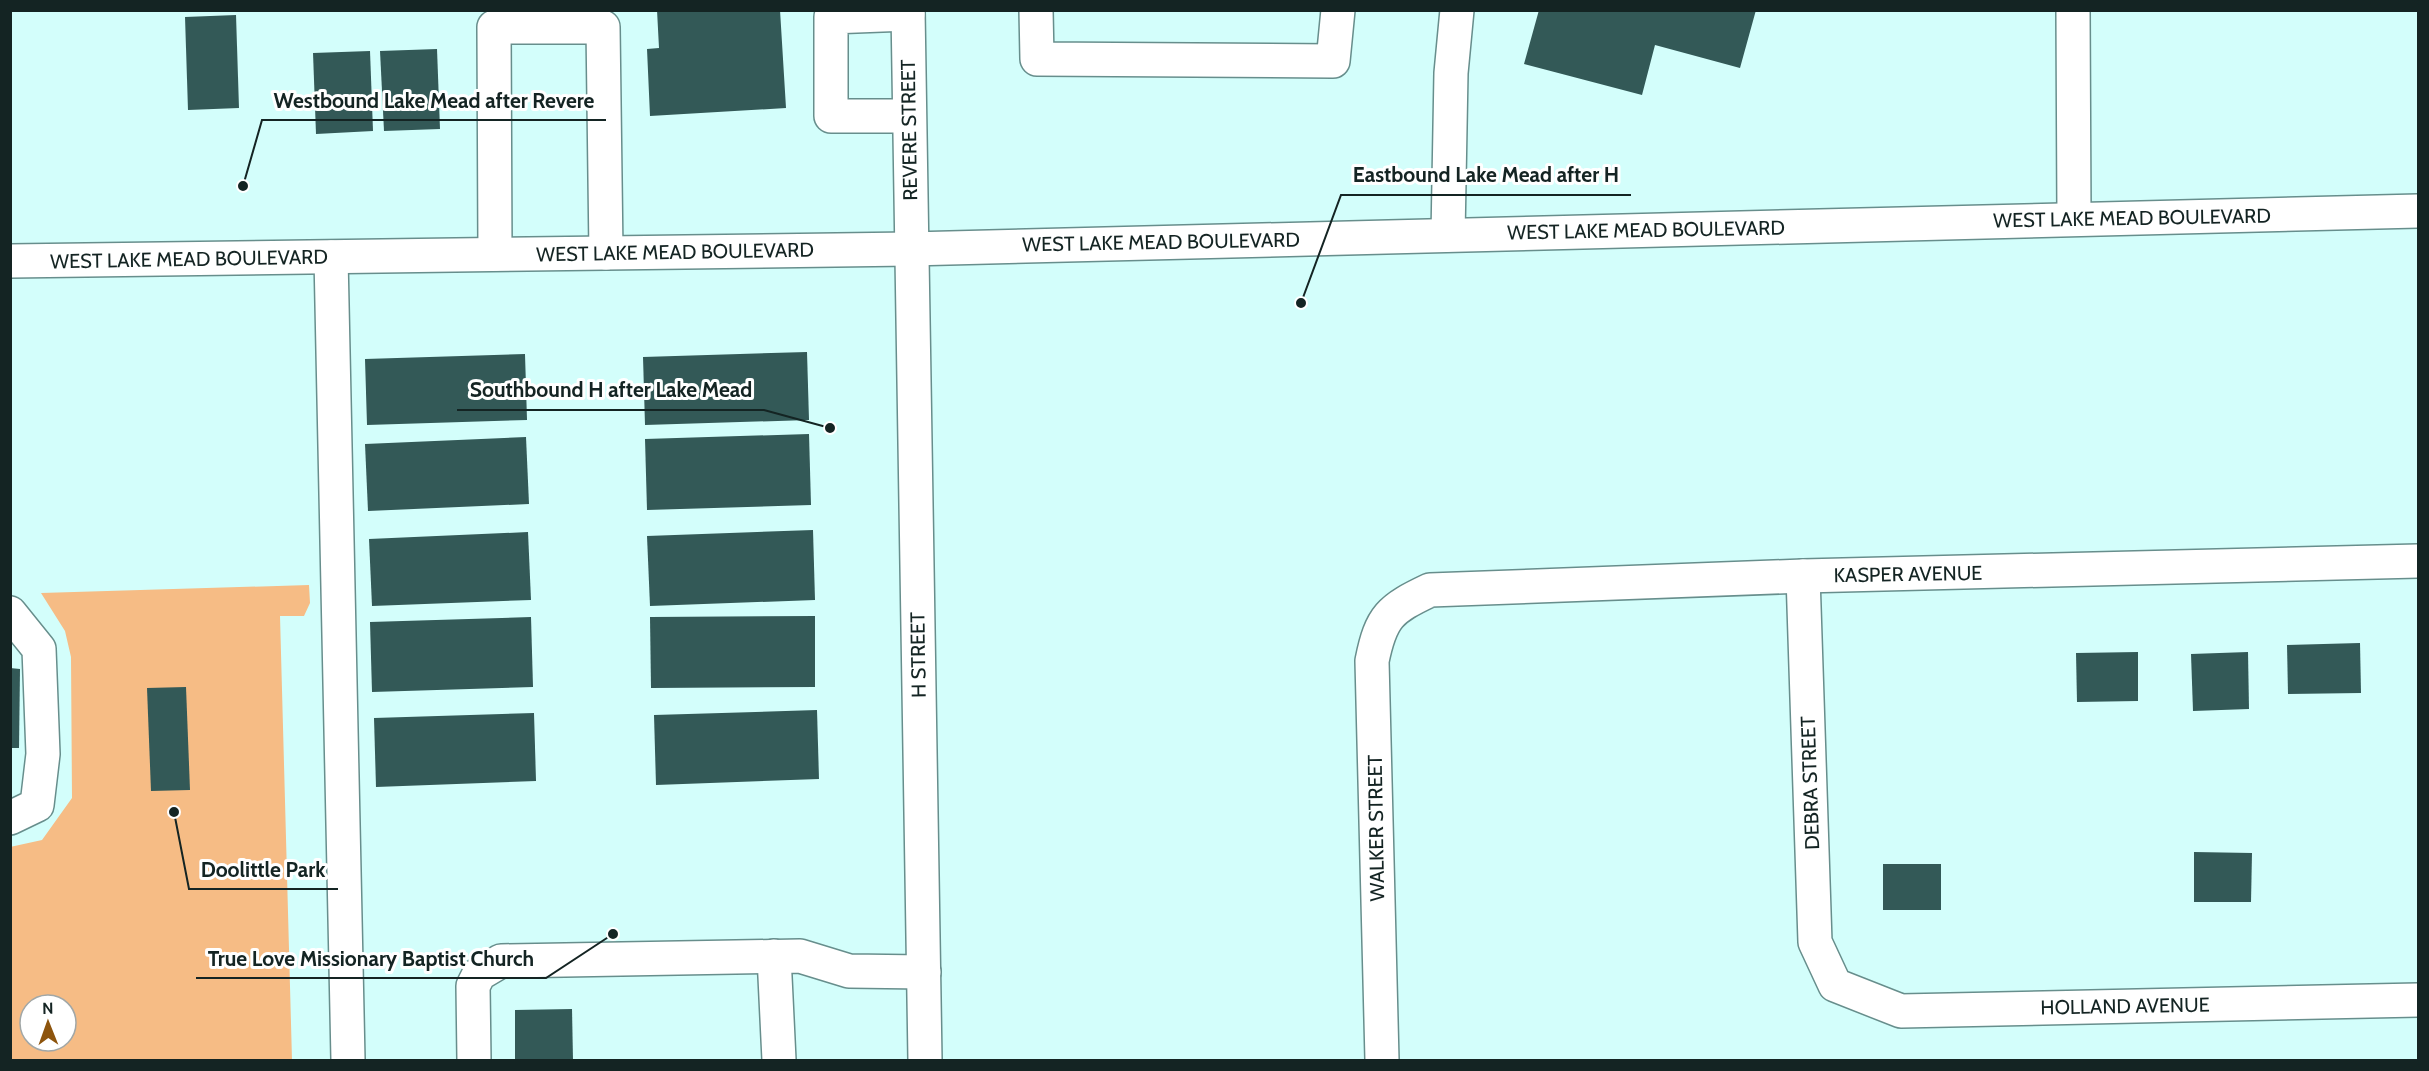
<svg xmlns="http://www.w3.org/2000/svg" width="2429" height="1071" font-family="Cabin,sans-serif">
  <rect width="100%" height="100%" fill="#d3fefb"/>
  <path fill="#f6bc85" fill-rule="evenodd" d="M309,585L310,603L304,616H280L292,1060H11L10,847L42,840L72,798L71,657L65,631L41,593ZM30,1005H66V1041H30Z"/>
  <g fill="#335957">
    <path d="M657,10H780L786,108L650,116L647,49L659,48Z"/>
    <path d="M1539,10H1756L1740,68L1655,45L1642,95L1524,64Z"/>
    <path d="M236,15L239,108L188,110L185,17Z"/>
    <path d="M437,49L440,129L384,131L380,51Z"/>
    <path d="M370,51L373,131L316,134L313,53Z"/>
    <path d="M807,352L809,420L645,425L643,357Z"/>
    <path d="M525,354L527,420L367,425L365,359Z"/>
    <path d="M809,434L811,505L647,510L645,439Z"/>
    <path d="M526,437L529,504L368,511L365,444Z"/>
    <path d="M813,530L815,600L650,606L647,536Z"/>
    <path d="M528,532L531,600L372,606L369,539Z"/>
    <path d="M815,616V687L651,688L650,617Z"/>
    <path d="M531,617L533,687L372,692L370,622Z"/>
    <path d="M2360,643L2361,693L2288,694L2287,645Z"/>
    <path d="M2138,652V701L2077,702L2076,653Z"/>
    <path d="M2248,652L2249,709L2193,711L2191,654Z"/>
    <path d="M10,668L20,669L19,748H10Z"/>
    <path d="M186,687L190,790L151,791L147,688Z"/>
    <path d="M817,710L819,779L656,785L654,715Z"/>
    <path d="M534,713L536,781L376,787L374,718Z"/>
    <path d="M2194,852L2252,853L2251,902H2194Z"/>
    <rect x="1883" y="864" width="58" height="46"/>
    <path d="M572,1009L573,1060H515V1010Z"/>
  </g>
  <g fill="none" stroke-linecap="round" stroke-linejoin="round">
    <g stroke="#678e8c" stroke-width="36">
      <g id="minor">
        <path d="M908,10L925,1060"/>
        <path d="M1036,10L1037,59L1333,61L1338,10"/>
        <path d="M2073,10L2074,219"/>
        <path d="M908,14L831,17V116H909"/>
        <path d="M1448,235L1451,73L1457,10"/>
        <path d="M495,254L494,27H603L606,253"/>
        <path d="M331,257L348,1060"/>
        <path d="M1803,576L1815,942L1835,985L1901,1011L2418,1000"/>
        <path d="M10,613L39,649L43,754L37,805L10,818"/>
        <path d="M774,956L779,1060"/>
        <path d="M474,1060L473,986L479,974L501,961L800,956L849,971L924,972"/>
        <path d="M1382,1060L1372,661C1381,616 1390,609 1430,590L1803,576L2418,561"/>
      </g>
    </g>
    <g stroke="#678e8c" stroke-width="36">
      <path id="major" d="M10,261L910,249L2418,211"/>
    </g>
    <use href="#minor" stroke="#fff" stroke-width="33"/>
    <use href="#major" stroke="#fff" stroke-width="33"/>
  </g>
  <g text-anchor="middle" stroke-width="6" stroke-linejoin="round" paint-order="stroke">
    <g font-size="20" fill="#142423" stroke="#fff">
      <text transform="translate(909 130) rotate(-91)" y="7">REVERE STREET</text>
      <text transform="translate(2132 218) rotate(-1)" y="7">WEST LAKE MEAD BOULEVARD</text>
      <text transform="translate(1646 230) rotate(-1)" y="7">WEST LAKE MEAD BOULEVARD</text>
      <text transform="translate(1161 242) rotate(-1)" y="7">WEST LAKE MEAD BOULEVARD</text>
      <text transform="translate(675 252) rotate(-1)" y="7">WEST LAKE MEAD BOULEVARD</text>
      <text transform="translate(189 259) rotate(-1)" y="7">WEST LAKE MEAD BOULEVARD</text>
      <text transform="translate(1908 574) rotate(-1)" y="7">KASPER AVENUE</text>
      <text transform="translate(918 655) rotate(-91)" y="7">H STREET</text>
      <text transform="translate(1810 783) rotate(-92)" y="7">DEBRA STREET</text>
      <text transform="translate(1376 828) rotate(-91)" y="7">WALKER STREET</text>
      <text transform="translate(2125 1006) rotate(-1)" y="7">HOLLAND AVENUE</text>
    </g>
  </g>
  <path fill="none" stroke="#142423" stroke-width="2" d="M243 186L262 120H606M1301 303L1341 195H1631M830 428L764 410H457M174 812L189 889H338M613 934L546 978H196"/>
  <g fill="#142423" stroke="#fff" stroke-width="2">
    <circle cx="243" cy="186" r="6"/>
    <circle cx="1301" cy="303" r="6"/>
    <circle cx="830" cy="428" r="6"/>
    <circle cx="174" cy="812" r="6"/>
    <circle cx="613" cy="934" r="6"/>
  </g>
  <g font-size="21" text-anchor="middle" font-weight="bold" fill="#142423" stroke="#fff" stroke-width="6" stroke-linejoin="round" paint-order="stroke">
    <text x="434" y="108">Westbound Lake Mead after Revere</text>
    <text x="1486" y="182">Eastbound Lake Mead after H</text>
    <text x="611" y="397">Southbound H after Lake Mead</text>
    <text x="263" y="877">Doolittle Park</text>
    <text x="371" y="966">True Love Missionary Baptist Church</text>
  </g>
  <rect width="2429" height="1071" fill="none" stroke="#142423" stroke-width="24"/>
  <g transform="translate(48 1023) rotate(359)"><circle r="28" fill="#ffffff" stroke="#a1a7a7" stroke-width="1.5"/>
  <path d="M0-4.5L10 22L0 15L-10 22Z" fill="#8d540d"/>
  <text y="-9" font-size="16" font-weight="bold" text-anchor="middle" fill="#142423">N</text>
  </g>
</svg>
